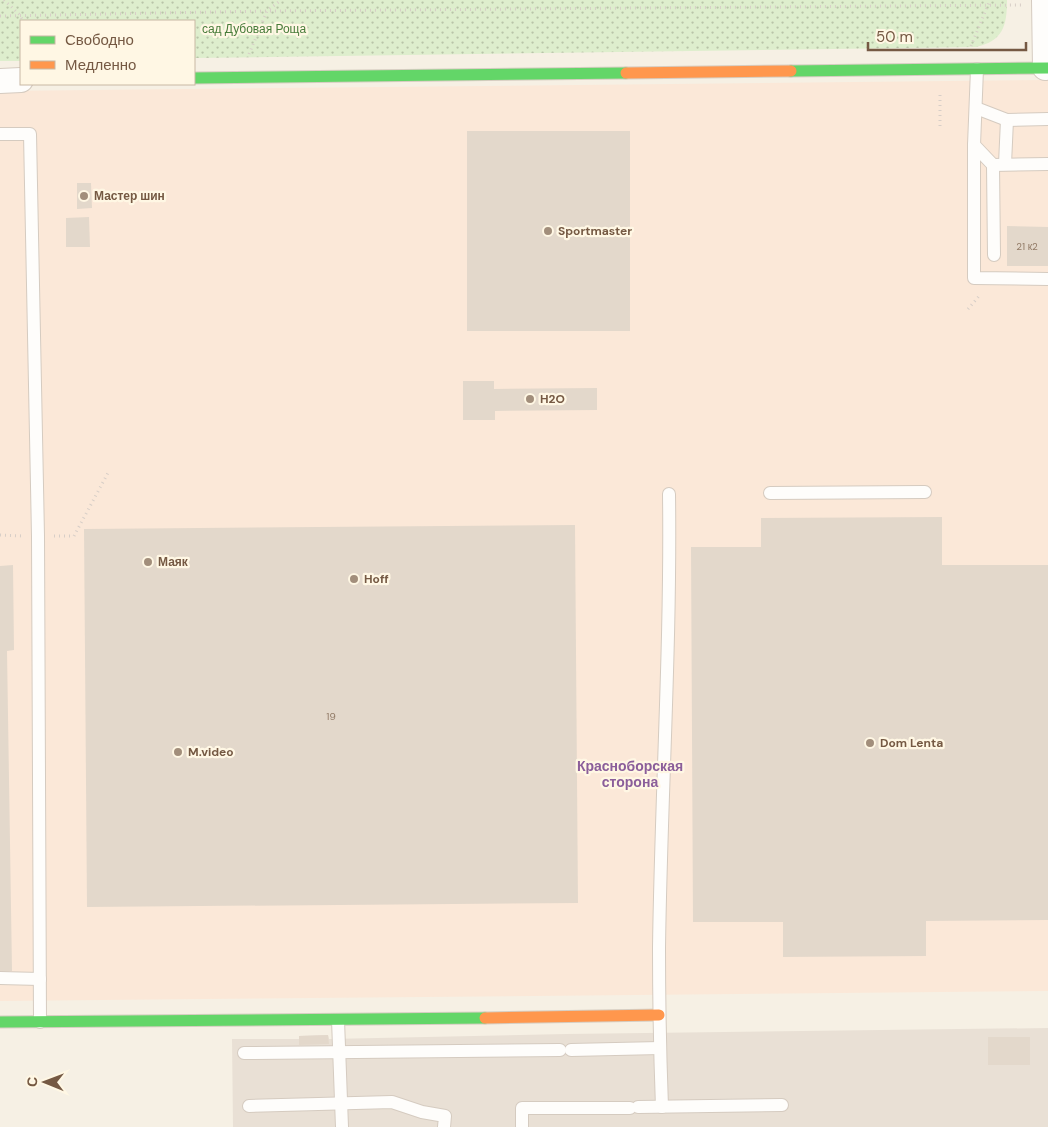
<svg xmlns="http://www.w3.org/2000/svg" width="1048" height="1127" font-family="'DM Sans',sans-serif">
  <defs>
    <pattern id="park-dots" width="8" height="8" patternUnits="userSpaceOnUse" patternTransform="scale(1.25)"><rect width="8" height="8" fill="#deeecd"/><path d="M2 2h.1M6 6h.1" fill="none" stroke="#b9c4a8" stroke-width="1.8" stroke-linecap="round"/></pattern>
  </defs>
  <rect width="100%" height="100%" fill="#f6f0e4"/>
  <path fill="#fbe8d8" d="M1048,80V991L0,1001V91Z"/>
  <path fill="#e9e0d5" d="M1048,1028V1127H233L232,1039H299V1036L326,1035H328L329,1039L566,1034Z"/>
  <path fill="url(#park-dots)" d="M0,0H1007C1007,26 1003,41 976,47L194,58V21H21V61H0Z"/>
  <g fill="#e3d8cb">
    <rect x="467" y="131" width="163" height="200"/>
    <path d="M77,183H91L92,208L77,209Z"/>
    <path d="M89,217L90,247H66V218Z"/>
    <path d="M1007,226L1048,227V266H1007Z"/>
    <path d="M463,381H494V389L597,388V410L495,411V420H463Z"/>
    <path d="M942,517V565H1048V920L926,921V956L783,957V922H693L691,547H761V518Z"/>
    <path d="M575,525L578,903L87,907L84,529Z"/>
    <path d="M13,565L14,650L7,651L12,971L0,972V566Z"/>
    <path d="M328,1035L329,1044L299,1045V1036Z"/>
    <rect x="988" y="1037" width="42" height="28"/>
  </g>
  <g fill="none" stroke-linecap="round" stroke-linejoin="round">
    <g stroke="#d5cbc0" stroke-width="14">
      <g id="lane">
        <path d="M977,69L974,145V278L1048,279"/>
        <path d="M976,108L1007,120L1048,119"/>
        <path d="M0,134H30L38,536L40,1022"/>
        <path d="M974,145L993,165L1048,164"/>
        <path d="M1005,164L1007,120"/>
        <path d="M993,165L994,255"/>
        <path d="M770,493L925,492"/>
        <path d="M0,978L40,979"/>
        <path d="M338,1020L342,1127"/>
        <path d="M571,1050L660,1048"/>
        <path d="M244,1053L560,1050"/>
        <path d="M249,1106L392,1102L422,1112L445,1116L444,1127"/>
        <path d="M638,1107L782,1105"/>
        <path d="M662,1107C660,1054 659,1001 659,948C661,797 671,646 669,494"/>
        <path d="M522,1127V1108H630"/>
      </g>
    </g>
    <g stroke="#d5cbc0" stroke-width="26">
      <g id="street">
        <path d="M1044,0L1045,68"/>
        <path d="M0,81L21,80"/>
      </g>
    </g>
    <g stroke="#d6cdc1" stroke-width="13">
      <g id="fast">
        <path d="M791,71L1048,68"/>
        <path d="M194,78L626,73"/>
        <path d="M0,1022L485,1018"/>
      </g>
    </g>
    <g stroke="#d6cdc1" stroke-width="13">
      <g id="slow">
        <path d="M626,73L791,71"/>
        <path d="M485,1018L659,1015"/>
      </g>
    </g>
    <g stroke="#d7cec7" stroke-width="3" stroke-dasharray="1 4" stroke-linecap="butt">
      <path d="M4,0L20,15L23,21"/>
      <path d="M0,16L267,11L1022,5"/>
      <path d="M971,46L990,0"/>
      <path d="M249,54L267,11L281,0"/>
      <path d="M940,126V92"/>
      <path d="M968,309L980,295"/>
      <path d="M0,535L23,536"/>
      <path d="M54,536H74L109,471"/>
    </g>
    <use href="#lane" stroke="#fefdfb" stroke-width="12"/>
    <use href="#street" stroke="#fefdfb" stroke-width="24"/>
    <use href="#fast" stroke="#63d668" stroke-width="11"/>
    <use href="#slow" stroke="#ff974d" stroke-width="11"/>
  </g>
  <g fill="#a28e7b" stroke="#fff7e4" stroke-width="2">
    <circle cx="84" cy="196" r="5"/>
    <circle cx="548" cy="231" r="5"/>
    <circle cx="530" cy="399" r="5"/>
    <circle cx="148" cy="562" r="5"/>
    <circle cx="354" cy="579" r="5"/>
    <circle cx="870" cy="743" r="5"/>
    <circle cx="178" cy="752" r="5"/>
  </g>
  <g text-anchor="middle" stroke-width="4.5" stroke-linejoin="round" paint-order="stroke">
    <g font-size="10" fill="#927b67">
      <text x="1027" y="250">21 к2</text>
      <text x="331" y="720">19</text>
    </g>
    <g font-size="12" fill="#487c3a" stroke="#fff7e4">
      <text x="254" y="33">сад Дубовая Роща</text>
    </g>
    <g font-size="12" font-weight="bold" fill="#755943" stroke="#fff7e4" text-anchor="start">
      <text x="94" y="200">Мастер шин</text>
      <text x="558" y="235">Sportmaster</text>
      <text x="540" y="403">H2O</text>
      <text x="158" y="566">Маяк</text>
      <text x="364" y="583">Hoff</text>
      <text x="880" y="747">Dom Lenta</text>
      <text x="188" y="756">M.video</text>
    </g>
    <g font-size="14" font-weight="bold" fill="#8b5e9a" stroke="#fff7e4">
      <text x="630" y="771">Красноборская<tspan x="630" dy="16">сторона</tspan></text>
    </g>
  </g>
  <rect x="20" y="20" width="175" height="65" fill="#fff7e4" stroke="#c8b8a4"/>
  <rect x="30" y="36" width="25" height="8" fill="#63d668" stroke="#c8b8a4"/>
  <text x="65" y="45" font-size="15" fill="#755943">Свободно</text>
  <rect x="30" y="61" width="25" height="8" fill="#ff974d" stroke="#c8b8a4"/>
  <text x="65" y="70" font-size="15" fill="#755943">Медленно</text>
  <g transform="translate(45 1082) rotate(271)" stroke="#fff7e4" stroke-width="4" paint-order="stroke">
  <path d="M0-4L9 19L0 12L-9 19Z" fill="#755943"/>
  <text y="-8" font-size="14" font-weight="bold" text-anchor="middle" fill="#755943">С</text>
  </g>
  <path d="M868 42v8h158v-8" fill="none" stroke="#755943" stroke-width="2.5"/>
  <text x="876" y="42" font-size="15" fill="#755943" stroke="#fff7e4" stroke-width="4" paint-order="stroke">50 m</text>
</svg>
